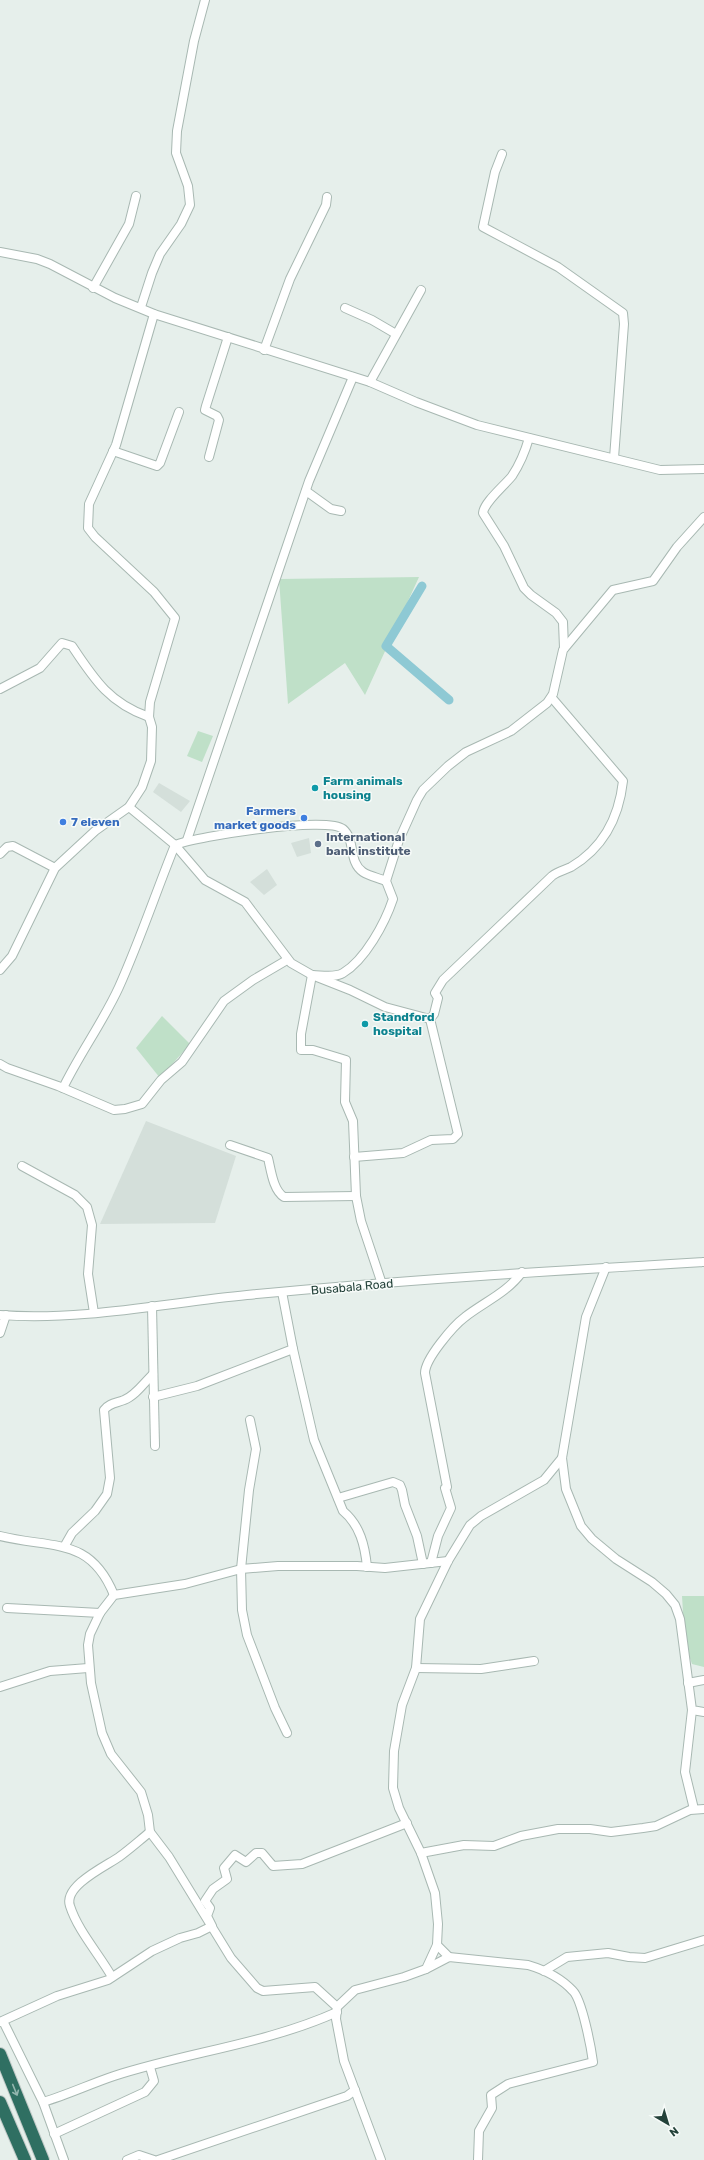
<svg xmlns="http://www.w3.org/2000/svg" width="704" height="2160" font-family="Rubik,sans-serif">
  <rect width="100%" height="100%" fill="#e6efeb"/>
  <g fill="#d4dfda">
    <path d="M159,783L190,801L181,812L153,792Z"/>
    <path d="M309,838L311,853L297,857L291,843Z"/>
    <path d="M267,869L277,885L264,895L250,882Z"/>
    <path d="M146,1121L236,1156L215,1223L100,1224Z"/>
  </g>
  <g fill="#bfe0c8">
    <path d="M419,577L365,695L345,663L288,704L279,579Z"/>
    <path d="M198,731L213,736L202,762L187,756Z"/>
    <path d="M162,1016L190,1044L160,1078L136,1048Z"/>
    <path d="M682,1596H704V1667L692,1664L685,1644Z"/>
  </g>
  <g fill="none" stroke-linecap="round" stroke-linejoin="round">
    <path stroke="#8ec9d4" stroke-width="9" d="M422,586L386,646L449,700"/>
    <g stroke="#a8b8b2" stroke-width="10">
      <g id="minor">
        <path d="M502,154L495,172L483,227L558,267L623,313L624,324L614,458"/>
        <path d="M0,252L37,259L50,264L115,298L154,314L370,382L416,402L477,425L660,470L704,469"/>
        <path d="M93,288L129,224L136,196"/>
        <path d="M141,307L152,273L160,254L181,224L190,205L188,186L176,153L177,131L194,41L205,0"/>
        <path d="M345,308L372,320L396,334"/>
        <path d="M264,350L290,279L326,205L327,197"/>
        <path d="M370,382L421,290"/>
        <path d="M529,438C525,452 520,464 512,476C504,486 484,502 483,513L504,546L524,588L531,595L556,613L563,622L564,648"/>
        <path d="M113,451L157,466L160,463L179,412"/>
        <path d="M209,457L219,420L217,416L205,410L206,406L228,337"/>
        <path d="M306,491L331,509L341,511"/>
        <path d="M0,689L40,668L62,643L72,646C94,679 109,703 149,717"/>
        <path d="M129,807L175,845L205,880L245,902L291,963L312,975L350,990L385,1007L430,1019L434,1014L438,998L435,993L443,980L552,876C558,871 565,870 571,867C603,848 619,817 623,781L552,698"/>
        <path d="M187,840L309,481L353,377"/>
        <path d="M0,854L7,847L13,846L55,868"/>
        <path d="M0,970L12,956L55,868L95,831L129,807L142,787L151,761L152,727L149,717L150,702L175,618L154,592L95,537L88,528L89,504L116,445L154,314"/>
        <path d="M0,1064L7,1068L58,1086L114,1110L125,1109L142,1104L161,1080L182,1062L224,1001L253,980L287,960"/>
        <path d="M63,1088C80,1053 103,1022 119,987C140,940 156,892 175,845C198,836 327,816 343,829C356,840 348,862 363,872C369,876 379,878 386,881"/>
        <path d="M230,1145L268,1158C271,1170 273,1190 284,1197L356,1196"/>
        <path d="M354,1157L403,1153L431,1140L453,1139L458,1134L430,1019"/>
        <path d="M22,1166L75,1195L87,1207L92,1225L88,1274L94,1313"/>
        <path d="M606,1267L586,1317L562,1458L566,1489L581,1526L592,1539L616,1559L652,1582L666,1594L675,1605L680,1619L692,1710L704,1712"/>
        <path d="M382,1284L361,1221L356,1196L353,1121L345,1102L346,1060L313,1050H301V1034L312,975C321,975 335,978 343,973C365,960 385,923 393,899L386,881L399,840L417,800L423,790L448,766L466,752L511,731L547,703L553,694L563,650L613,590L653,581L677,547L704,517"/>
        <path d="M152,1306L155,1446"/>
        <path d="M0,1315C83,1321 165,1303 247,1295C399,1280 552,1271 704,1262"/>
        <path d="M0,1333L6,1315"/>
        <path d="M293,1349L314,1440L343,1511C360,1525 365,1546 367,1567"/>
        <path d="M153,1397L197,1386L293,1349L282,1292"/>
        <path d="M250,1420L256,1449L249,1490L241,1569L242,1610L247,1635L275,1708L287,1733"/>
        <path d="M338,1498L393,1482L400,1485L402,1490L405,1505L417,1536L423,1564"/>
        <path d="M0,1536C52,1549 90,1536 114,1595"/>
        <path d="M64,1547L72,1533L95,1511L107,1494L110,1478L104,1410C109,1403 117,1403 124,1400C135,1396 144,1383 153,1374"/>
        <path d="M431,1563L438,1536L451,1508L445,1488L447,1487L425,1373C425,1359 453,1326 465,1317C484,1302 507,1293 522,1272"/>
        <path d="M7,1608L100,1613"/>
        <path d="M416,1668L481,1669L534,1661"/>
        <path d="M688,1683L704,1680"/>
        <path d="M0,1687L50,1671L88,1668"/>
        <path d="M692,1710L685,1772L694,1809"/>
        <path d="M421,1853L464,1845L494,1846L521,1836L558,1829H590L611,1832L643,1828L656,1826L690,1810L704,1809"/>
        <path d="M437,1945L449,1957"/>
        <path d="M426,1969L449,1957L528,1965C545,1970 561,1978 573,1991C582,2000 591,2047 593,2062L508,2084L491,2095L492,2108L479,2131L478,2160"/>
        <path d="M544,1971L567,1957L608,1953L629,1957L645,1958L704,1940"/>
        <path d="M112,1977C99,1954 78,1931 70,1906C63,1886 106,1866 119,1857C130,1849 140,1840 150,1832"/>
        <path d="M337,2007L315,1987L263,1991L257,1988L231,1958L169,1857L150,1832L148,1815L141,1792L111,1754L102,1733L91,1683L88,1645L90,1634L100,1613L114,1595L185,1584L241,1569L278,1566H357L385,1568L448,1561"/>
        <path d="M3,2021L43,2102L64,2160"/>
        <path d="M0,2022L57,1996L108,1980L152,1951L180,1938L198,1933L212,1926L207,1916L210,1908L205,1901L213,1889L227,1879L224,1868L235,1855L246,1862L256,1853H262L273,1866L302,1864L407,1823"/>
        <path d="M43,2102C67,2095 90,2084 114,2076C188,2052 266,2044 337,2012"/>
        <path d="M54,2134L145,2092L154,2081L150,2067"/>
        <path d="M127,2160L139,2155L154,2160"/>
        <path d="M158,2160L347,2096L355,2090"/>
        <path d="M381,2160L344,2061L336,2019L337,2007L355,1990L404,1977L426,1969L437,1945L438,1924L435,1893L421,1853L399,1808L393,1788L394,1751L402,1705L416,1668L420,1619L448,1561L470,1525L481,1516L544,1480L562,1458"/>
      </g>
    </g>
    <g stroke="#c2cac8" stroke-width="14">
      <g id="highway">
        <path d="M0,2054L43,2160"/>
        <path d="M0,2102L25,2160"/>
      </g>
    </g>
    <use href="#minor" stroke="#fff" stroke-width="8"/>
    <use href="#highway" stroke="#2f6f62" stroke-width="12"/>
  </g>
  <defs><path id="oneway-shaft" d="M-6 0H5M1.5-3L5.5 0L1.5 3" fill="none" stroke-width="1.6" stroke-linecap="round" stroke-linejoin="round"/></defs>
  <use stroke="#93b5ae" href="#oneway-shaft" transform="translate(15 2090) rotate(68)"/>
  <g fill="#0f9aa8" stroke="#f7fbf9" stroke-width="1.5">
    <circle cx="315" cy="788" r="4"/>
    <circle cx="365" cy="1024" r="4"/>
  </g>
  <g fill="#3f7fe0" stroke="#f7fbf9" stroke-width="1.5">
    <circle cx="304" cy="818" r="4"/>
    <circle cx="63" cy="822" r="4"/>
  </g>
  <circle fill="#5c6f8a" stroke="#f7fbf9" stroke-width="1.5" cx="318" cy="844" r="4"/>
  <g text-anchor="middle" stroke-width="3" stroke-linejoin="round" paint-order="stroke">
    <g font-size="12" font-weight="bold" fill="#0d838f" stroke="#f7fbf9" text-anchor="start">
      <text x="323" y="785">Farm animals<tspan x="323" dy="14">housing</tspan></text>
      <text x="373" y="1021">Standford<tspan x="373" dy="14">hospital</tspan></text>
    </g>
    <g font-size="12" font-weight="bold" fill="#366cbe" stroke="#f7fbf9" text-anchor="end">
      <text x="296" y="815">Farmers<tspan x="296" dy="14">market goods</tspan></text>
      <text x="71" y="826" text-anchor="start">7 eleven</text>
    </g>
    <g font-size="12" font-weight="bold" fill="#4e5e75" stroke="#f7fbf9" text-anchor="start">
      <text x="326" y="841">International<tspan x="326" dy="14">bank institute</tspan></text>
    </g>
    <g font-size="12" fill="#24423a" stroke="#f7fbf9">
      <text transform="translate(352 1287) rotate(-5)" y="4">Busabala Road</text>
    </g>
  </g>
  <g transform="translate(668 2124) rotate(142)" stroke="#f7fbf9" stroke-width="3" paint-order="stroke">
  <path d="M0-3L7 15L0 10L-7 15Z" fill="#24423a"/>
  <text y="-6" font-size="11" font-weight="bold" text-anchor="middle" fill="#24423a">N</text>
  </g>
</svg>
